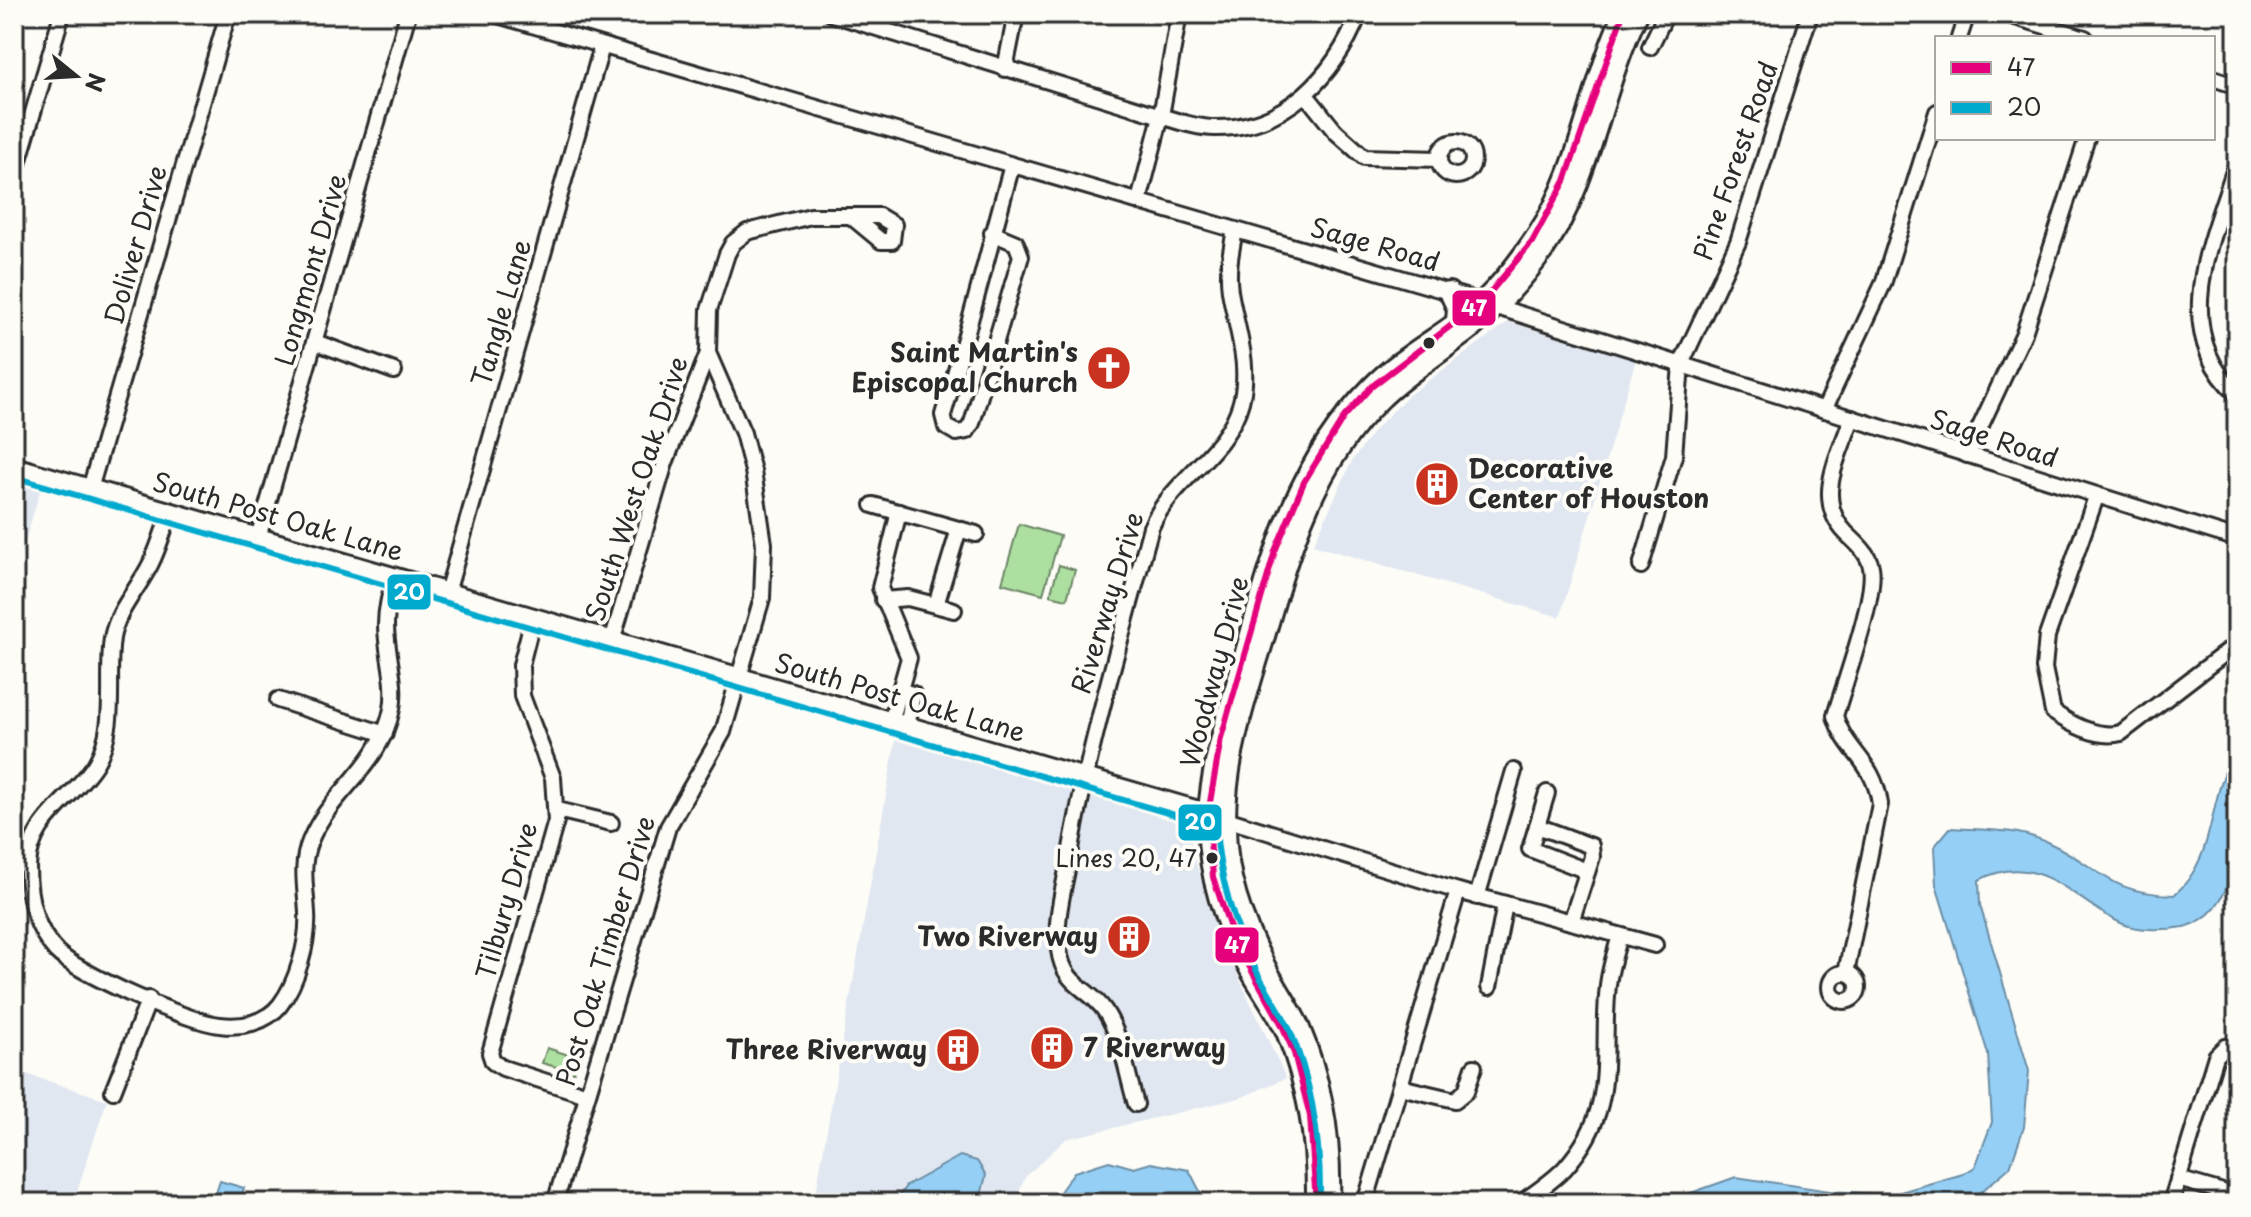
<svg xmlns="http://www.w3.org/2000/svg" width="2251" height="1217" font-family="'Playpen Sans',sans-serif">
  <rect width="100%" height="100%" fill="#fdfcf7"/>
  <filter id="ink" filterUnits="userSpaceOnUse"><feTurbulence type="fractalNoise" baseFrequency=".0125" numOctaves="2"/><feDisplacementMap in="SourceGraphic" scale="16" xChannelSelector="R" yChannelSelector="G"/><feConvolveMatrix kernelMatrix="1 2 1 2 8 2 1 2 1" color-interpolation-filters="sRGB"/></filter>
  <g filter="url(#ink)">
    <g fill="#e0e7f1">
      <path d="M1508,322L1636,359L1560,617L1313,545L1352,461L1377,427L1409,395Z"/>
      <path d="M14,479L41,488L14,578Z"/>
      <path d="M897,733L1189,820L1193,853L1216,929L1286,1078L1240,1098L1066,1139L1026,1176L1014,1203H814Z"/>
      <path d="M14,1070L107,1100L73,1203H14Z"/>
    </g>
    <g fill="#acdfa0" stroke="#6c8566" stroke-width="2">
      <path d="M1019,524L1060,536L1043,594L1002,583Z"/>
      <path d="M1059,565L1075,570L1067,599L1050,595Z"/>
      <path d="M547,1048L578,1058L574,1072L542,1063Z"/>
      <path d="M1157,1195L1169,1203H1108L1122,1197Z"/>
    </g>
    <g fill="#95cff5" stroke="#6b8da4" stroke-width="2">
      <path d="M2237,749C2237,804 2251,910 2184,927C2166,930 2139,931 2123,924C2074,902 2040,848 1979,880L1980,905L2029,1071L2024,1127L2010,1167L1981,1192L1959,1203H1678L1691,1193L1736,1177L1830,1191L1890,1195L1963,1174L1975,1167L1992,1122L1988,1054L1936,885L1934,847L1950,828C1983,830 2016,828 2047,842C2101,866 2104,893 2174,895C2219,857 2206,794 2237,749Z"/>
      <path d="M960,1156L977,1161L986,1175L980,1200L894,1203L906,1186Z"/>
      <path d="M1109,1161L1134,1168L1151,1163L1189,1170L1206,1203H1169L1157,1195L1122,1197L1108,1203H1052L1074,1172Z"/>
      <path d="M220,1181L244,1188L239,1203L215,1196Z"/>
    </g>
    <g fill="none" stroke-linecap="round" stroke-linejoin="round">
      <g stroke="#2b2b2b" stroke-width="20">
        <g id="minor">
          <path d="M494,14L1449,292L2237,539"/>
          <path d="M832,14L1161,116C1178,121 1197,128 1215,128C1286,129 1335,75 1359,14"/>
          <path d="M2005,14L2085,38"/>
          <path d="M1959,38L1967,14"/>
          <path d="M1650,47L1666,14"/>
          <path d="M1005,69L1016,14"/>
          <path d="M2213,78L2237,86"/>
          <path d="M1306,95L1335,131L1364,157L1439,159"/>
          <circle cx="1456" cy="159" r="17"/>
          <path d="M2237,162C2213,237 2167,330 2237,394"/>
          <path d="M14,177L62,14"/>
          <path d="M1139,201L1161,116L1179,14"/>
          <path d="M992,233L1016,243L1021,256L972,423L967,431L957,433L946,427L943,415C968,332 989,249 1012,165"/>
          <path d="M315,342L394,371"/>
          <path d="M1824,410L1883,284L1937,112"/>
          <path d="M1967,455L2024,333L2087,138"/>
          <path d="M90,489L228,14"/>
          <path d="M2096,497L2047,636L2044,668L2053,712C2072,725 2098,739 2121,733L2237,644"/>
          <path d="M873,505L976,534"/>
          <path d="M170,512C164,529 159,547 151,563C139,588 117,610 112,638C106,679 118,726 96,763C73,800 29,819 28,867C28,896 35,928 56,951C78,974 188,1022 220,1025C241,1028 266,1023 280,1005C297,983 309,941 307,913C306,889 300,865 310,841C331,790 380,768 392,709C397,680 386,654 386,625C386,608 390,594 395,578"/>
          <path d="M258,538L408,14"/>
          <path d="M1641,566L1674,456L1681,364L1738,242L1810,14"/>
          <path d="M447,593L602,46"/>
          <path d="M883,600L908,598L954,610"/>
          <path d="M936,605L959,529"/>
          <path d="M533,618L521,665L522,696L553,778L556,821L490,1053L493,1062L503,1068L587,1095"/>
          <path d="M612,641L665,463L708,353"/>
          <path d="M901,691L913,694L907,727"/>
          <path d="M278,700L385,734"/>
          <path d="M891,722L909,658L880,588L899,512"/>
          <path d="M1547,793L1530,849L1587,871"/>
          <path d="M557,810L611,823"/>
          <path d="M1226,819L1458,891L1655,945"/>
          <path d="M1537,826L1591,846L1592,857L1571,922"/>
          <path d="M1477,897L1514,771"/>
          <circle cx="1844" cy="987" r="14"/>
          <path d="M1846,973L1880,804C1874,760 1846,753 1835,716C1844,684 1877,595 1871,567C1868,552 1856,543 1846,533C1813,499 1839,457 1852,418"/>
          <path d="M1489,987L1505,904"/>
          <path d="M1400,1087L1455,1100L1466,1091L1474,1067"/>
          <path d="M113,1091L149,999"/>
          <path d="M1136,1104C1127,1075 1122,1037 1105,1011C1089,987 1064,987 1059,950C1054,921 1064,888 1069,860C1088,747 1121,638 1151,527C1172,479 1227,454 1241,402C1251,364 1236,328 1230,291C1227,270 1231,251 1235,230"/>
          <path d="M2178,1179L2237,1196"/>
          <path d="M555,1203L668,827L723,732L762,598L764,544L753,471L743,433L708,353L709,310L727,254L733,243L747,232L811,216H879L894,225L892,241H881L852,217"/>
          <path d="M1365,1203L1458,891"/>
          <path d="M1521,1203C1536,1192 1553,1181 1565,1168C1620,1106 1600,1056 1608,985C1610,968 1615,952 1620,936"/>
          <path d="M2171,1203L2216,1056L2225,1047L2237,1045"/>
        </g>
      </g>
      <g stroke="#2b2b2b" stroke-width="24">
        <g id="major">
          <path d="M1449,292L1457,309L1456,321"/>
          <path d="M14,467L1219,817"/>
          <path d="M1316,1203C1317,1144 1308,1087 1286,1032C1277,1012 1263,993 1252,974C1224,926 1205,870 1208,814C1211,762 1228,713 1242,663C1271,560 1293,466 1371,387C1404,353 1448,333 1483,301C1504,281 1522,257 1538,233C1581,168 1590,84 1623,14"/>
          <path d="M1330,1203C1332,1142 1323,1082 1299,1026C1290,1006 1276,987 1266,967C1242,921 1225,873 1226,820C1226,760 1245,701 1263,643C1289,554 1312,466 1381,399C1403,377 1431,360 1455,341C1490,316 1519,286 1544,250C1592,180 1601,90 1638,14"/>
        </g>
      </g>
      <use href="#minor" stroke="#fdfcf7" stroke-width="14"/>
      <use href="#major" stroke="#fdfcf7" stroke-width="18"/>
      <g stroke="#fdfcf7" stroke-width="12">
        <path id="bus-1" d="M1316,1203L1310,1116L1294,1053L1282,1025L1233,937L1213,877L1208,814L1221,738L1275,551L1304,482L1344,417L1371,387L1483,301L1532,242L1565,181L1623,14"/>
      </g>
      <g stroke="#fdfcf7" stroke-width="12">
        <path id="bus-2" d="M14,477L1216,827C1219,879 1234,927 1258,974C1268,992 1280,1009 1289,1028C1313,1083 1321,1143 1320,1203"/>
      </g>
      <use href="#bus-1" stroke="#e5007d" stroke-width="6"/>
      <use href="#bus-2" stroke="#00a9ce" stroke-width="6"/>
    </g>
  </g>
  <defs>
    <g id="church-disc" transform="scale(2.3)"><circle r="9.5" fill="#c8321e" stroke="#fdfcf7"/><path d="M-1.2-6h2.4v3.5h3.3v2.4h-3.3V6h-2.4V-.1h-3.3v-2.4h3.3Z" fill="#fff"/></g>
    <g id="building-disc" transform="scale(2.3)"><circle r="9.5" fill="#c8321e" stroke="#fdfcf7"/><path d="M-4-6H4V6H1V3H-1V6H-4ZM-2.5-4.3h1.7v1.8h-1.7ZM.8-4.3h1.7v1.8H.8ZM-2.5-1h1.7V.8h-1.7ZM.8-1h1.7V.8H.8Z" fill="#fff"/></g>
  </defs>
  <g fill-rule="evenodd">
    <use href="#church-disc" x="1109" y="368"/>
    <use href="#building-disc" x="1437" y="484"/>
    <use href="#building-disc" x="1129" y="937"/>
    <use href="#building-disc" x="1052" y="1048"/>
    <use href="#building-disc" x="958" y="1050"/>
  </g>
  <g fill="#2b2b2b" stroke="#fdfcf7" stroke-width="3">
    <circle cx="1429" cy="343" r="7"/>
    <circle cx="1212" cy="858" r="7"/>
  </g>
  <g text-anchor="middle" stroke-width="8" stroke-linejoin="round" paint-order="stroke">
    <g font-size="24" fill="#2b2b2b" stroke="#fdfcf7" text-anchor="end">
      <text x="1197" y="867">Lines 20, 47</text>
    </g>
    <g font-size="26" fill="#2b2b2b" stroke="#fdfcf7">
      <text transform="translate(1736 161) rotate(-71)" y="9">Pine Forest Road</text>
      <text transform="translate(136 245) rotate(-74)" y="9">Doliver Drive</text>
      <text transform="translate(1375 245) rotate(16)" y="9">Sage Road</text>
      <text transform="translate(311 270) rotate(-74)" y="9">Longmont Drive</text>
      <text transform="translate(502 313) rotate(-74)" y="9">Tangle Lane</text>
      <text transform="translate(1994 439) rotate(18)" y="9">Sage Road</text>
      <text transform="translate(637 489) rotate(-72)" y="9">South West Oak Drive</text>
      <text transform="translate(278 517) rotate(16)" y="9">South Post Oak Lane</text>
      <text transform="translate(1108 603) rotate(-73)" y="9">Riverway Drive</text>
      <text transform="translate(1215 672) rotate(-75)" y="9">Woodway Drive</text>
      <text transform="translate(900 698) rotate(16)" y="9">South Post Oak Lane</text>
      <text transform="translate(507 901) rotate(-74)" y="9">Tilbury Drive</text>
      <text transform="translate(606 951) rotate(-73)" y="9">Post Oak Timber Drive</text>
    </g>
    <g font-size="26" font-weight="bold" fill="#2b2b2b" stroke="#fdfcf7" text-anchor="end">
      <text x="1078" y="362">Saint Martin's<tspan x="1078" dy="30">Episcopal Church</tspan></text>
      <text x="1468" y="478" text-anchor="start">Decorative<tspan x="1468" dy="30">Center of Houston</tspan></text>
      <text x="1098" y="946">Two Riverway</text>
      <text x="1083" y="1057" text-anchor="start">7 Riverway</text>
      <text x="927" y="1059">Three Riverway</text>
    </g>
  </g>
  <g stroke="#fdfcf7" stroke-width="3">
    <rect x="1451" y="289" width="46" height="38" rx="8" fill="#e5007d"/>
    <rect x="386" y="573" width="46" height="38" rx="8" fill="#00a9ce"/>
    <rect x="1177" y="803" width="46" height="39" rx="8" fill="#00a9ce"/>
    <rect x="1214" y="926" width="46" height="38" rx="8" fill="#e5007d"/>
  </g>
  <g font-size="22" text-anchor="middle" font-weight="bold" fill="#fff">
    <text x="1474" y="316">47</text>
    <text x="409" y="600">20</text>
    <text x="1200" y="830">20</text>
    <text x="1237" y="953">47</text>
  </g>
  <rect width="2251" height="1217" fill="none" stroke="#fdfcf7" stroke-width="48"/>
  <rect x="24" y="24" width="2203" height="1169" fill="none" stroke="#2b2b2b" stroke-width="3" filter="url(#ink)"/>
  <rect x="1935" y="36" width="280" height="104" fill="#fdfcf7" stroke="#a9a8a5" stroke-width="2"/>
  <rect x="1951" y="62" width="40" height="12" fill="#e5007d" stroke="#a9a8a5" stroke-width="2"/>
  <text x="2007" y="76" font-size="24" fill="#2b2b2b">47</text>
  <rect x="1951" y="102" width="40" height="12" fill="#00a9ce" stroke="#a9a8a5" stroke-width="2"/>
  <text x="2007" y="116" font-size="24" fill="#2b2b2b">20</text>
  <g transform="translate(76 76) rotate(108)" stroke="#fdfcf7" stroke-width="6" paint-order="stroke">
  <path d="M0-6L14 30L0 20L-14 30Z" fill="#2b2b2b"/>
  <text y="-12" font-size="22" font-weight="bold" text-anchor="middle" fill="#2b2b2b">N</text>
  </g>
</svg>
